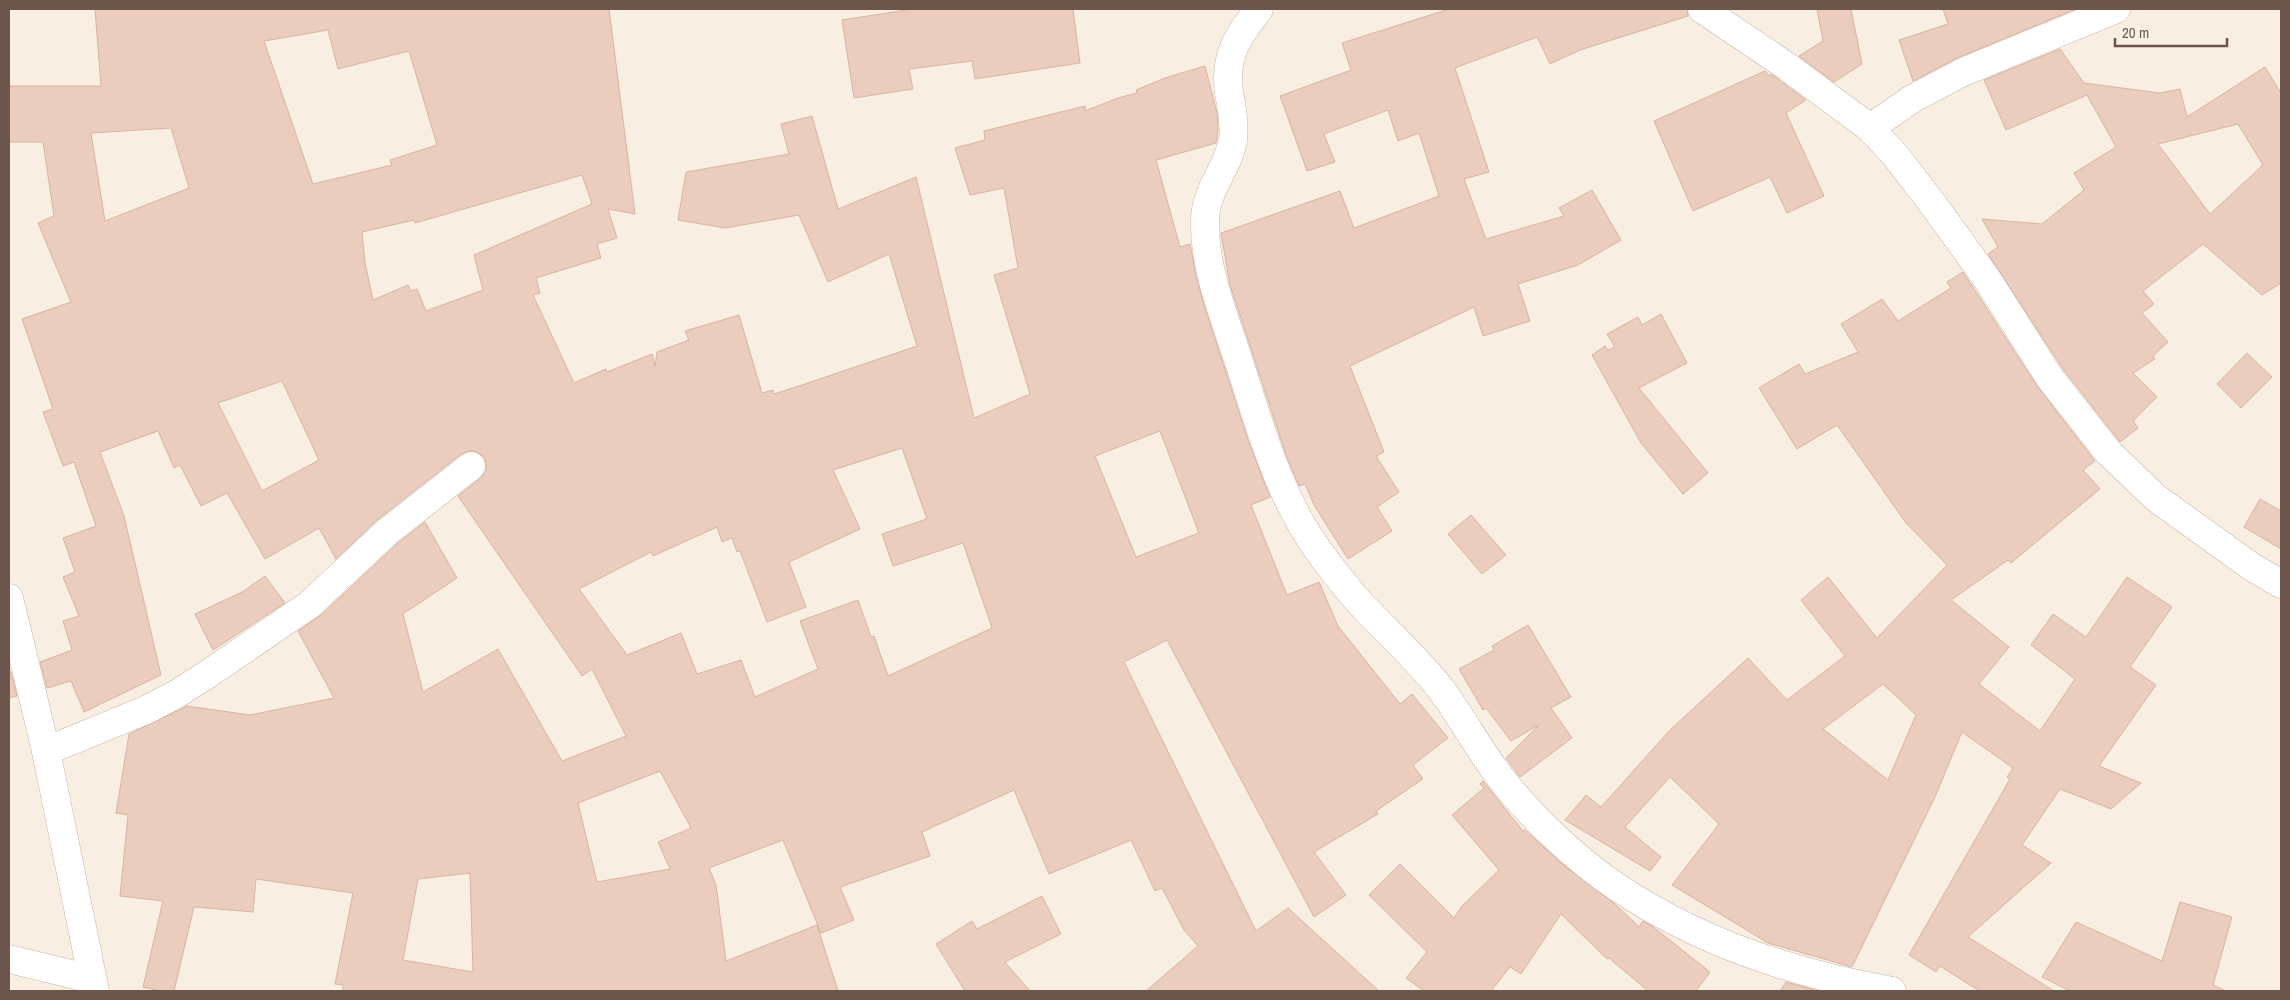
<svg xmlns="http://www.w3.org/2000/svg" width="2290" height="1000" font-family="'Archivo Narrow',sans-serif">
  <rect width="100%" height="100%" fill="#f8eee2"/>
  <g fill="#eacdbe" stroke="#dab3a0" fill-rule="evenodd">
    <path d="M95,9H609L635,214L608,209L617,238L597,244L601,258L536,278L540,293L533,295L574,383L606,369L607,372L652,354L655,366L657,352L689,340L685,331L739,315L762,393L773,390L774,394L802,385L917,346L889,254L828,282L799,215L725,228L678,220L686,172L789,154L781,124L812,116L838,209L916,177L974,418L1030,394L994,275L1018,268L1004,188L970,195L955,148L985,140L984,131L1085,106V111L1118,98L1137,93L1136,90L1165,78L1205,66L1217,113L1218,129L1216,143L1156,160L1180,247L1190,244L1196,276L1206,311L1248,440L1270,497L1251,505L1287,595L1319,582L1338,626L1400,704L1412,694L1448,738L1413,765L1423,779L1376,811L1378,814L1314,852L1346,895L1314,917L1167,640L1124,662L1256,931L1288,908L1379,991H1146L1198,946L1184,930L1162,888L1155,891L1131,840L1049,874L1014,790L922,832L930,856L840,887L854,920L821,933L783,840L709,868L716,885L726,961L817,925L838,991H343V985L335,984L353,893L256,879L253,912L194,907L174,991H161L143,987L163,901L120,896L128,815L116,813L129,734L187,706L250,715L334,698L298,631L320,616L397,544L425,522L457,578L403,614L423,692L498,649L562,761L626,736L592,669L582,676L458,496L481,478L486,471V463L484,457L477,452L469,451L461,454L377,520L336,559L319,528L265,559L227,493L201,506L180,465L174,468L158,431L100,452L124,516L161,675L84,712L71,681L47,688L40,662L72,650L63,621L79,616L63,577L75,572L63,538L96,526L74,462L63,466L43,412L53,409L22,319L71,302L38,223L54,216L43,142H9V86H101ZM328,30L338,69L409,51L437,145L390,160L392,165L313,184L264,41ZM171,128L189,188L105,221L91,133ZM582,175L592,204L474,255L483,290L426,311L417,289L411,291L408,285L373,300L365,263L362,232L414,220L415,223ZM282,381L319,460L262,491L218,403ZM1160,431L1199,533L1136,557L1095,456ZM902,448L927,519L882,534L893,566L963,543L992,628L888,676L874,636L871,637L858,600L800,621L818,669L755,697L741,660L697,674L681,633L627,655L579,589L651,552L653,556L717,527L722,542L732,538L737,552L740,551L767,622L806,607L789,562L860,529L833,470ZM660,771L691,828L658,842L670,869L597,882L578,803ZM470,873L473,972L403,960L418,879Z"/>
    <path d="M913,9H1073L1080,63L975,79L972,61L909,69L913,89L854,98L842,20Z"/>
    <path d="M1449,9H1687L1688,16L1580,50L1550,64L1537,37L1455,68L1489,172L1464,179L1486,239L1564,216L1559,208L1592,190L1621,240L1578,265L1518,284L1530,321L1483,336L1474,307L1350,366L1384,452L1376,456L1399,492L1377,507L1392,531L1348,559L1314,505L1305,484L1299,486L1286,455L1230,285L1221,233L1340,191L1354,228L1439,196L1419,133L1398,141L1388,110L1324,134L1335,162L1307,171L1280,96L1351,70L1342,43Z"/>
    <path d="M1817,9H1851L1862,64L1834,82L1799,56L1823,41Z"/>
    <path d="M1943,9H2076L1957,58L1913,81L1899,40L1948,24Z"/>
    <path d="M2060,49L2084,83L2160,93L2180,89L2187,117L2265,67L2281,93V283L2262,295L2203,244L2143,291L2154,304L2142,313L2168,342L2153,356L2155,359L2133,373L2157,397L2133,421L2138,428L2120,442L2063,369L1988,254L1998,247L1982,219L2042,224L2084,190L2074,173L2116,147L2087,95L2006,130L1984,80ZM2238,124L2263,165L2210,214L2158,144Z"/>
    <path d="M1765,71L1769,76L1771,74L1806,100L1786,113L1824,196L1787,213L1770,177L1693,211L1654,121Z"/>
    <path d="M1963,272L2037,386L2095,461L2083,470L2100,489L2011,563L2008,560L1951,600L2009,647L1979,684L2040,731L2075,679L2031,645L2053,614L2086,637L2127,577L2172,607L2130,667L2156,685L2099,766L2141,783L2111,809L2060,789L2022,845L2051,863L1968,937L2054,991H1979L1940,966L1936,972L1909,955L2010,779L2007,777L2013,768L1962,732L1935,797L1852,967L1768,943L1672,885L1719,824L1670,777L1625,827L1661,857L1650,871L1565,820L1586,795L1601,807L1670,730L1748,658L1787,700L1845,656L1801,600L1828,577L1877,638L1947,565L1906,523L1837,425L1797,449L1759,388L1799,364L1805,374L1858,352L1841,324L1882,299L1898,321L1951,288L1947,282ZM1883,684L1916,715L1888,780L1823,729Z"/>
    <path d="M1661,314L1687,363L1639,388L1708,473L1683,494L1641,443L1592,355L1605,346L1608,350L1615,347L1607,334L1638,317L1642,325Z"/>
    <path d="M2247,353L2272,377L2241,408L2217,384Z"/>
    <path d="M2260,499L2281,511V549L2244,527Z"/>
    <path d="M1471,515L1506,555L1482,574L1448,534Z"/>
    <path d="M265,576L285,603L213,650L195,614L242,592Z"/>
    <path d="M1528,625L1571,697L1551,708L1572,738L1520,777L1506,758L1539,725L1511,741L1486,708L1483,710L1459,669L1494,650L1492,646Z"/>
    <path d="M11,672L17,696L9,698V673Z"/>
    <path d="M1483,781L1523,831L1525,830L1561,863L1615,904L1639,927L1643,921L1652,926L1710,972L1696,991H1648L1609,958L1607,959L1561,914L1521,974L1510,967L1491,991H1424L1406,978L1427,952L1369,895L1400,864L1454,918L1462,906L1499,870L1452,815L1484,788L1480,784Z"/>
    <path d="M1042,896L1061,934L1005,962L1030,991H965L936,944L972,921L977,929Z"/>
    <path d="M2180,902L2232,917L2213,985L2226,991H2070L2042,977L2076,922L2162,961Z"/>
    <path d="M1786,982L1815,990L1819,991H1780Z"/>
  </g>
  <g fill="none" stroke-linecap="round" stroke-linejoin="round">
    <g stroke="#c7b6ab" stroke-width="29">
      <g id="minor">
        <path d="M1259,9C1237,37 1224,56 1229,93C1232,108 1235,125 1233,140C1228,169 1205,190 1205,221C1204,267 1223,313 1237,356C1260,425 1278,498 1323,557C1335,573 1348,590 1361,604C1388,633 1419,660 1443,692C1465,722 1483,757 1507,786C1536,821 1576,859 1614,885C1696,941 1795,974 1892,991"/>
        <path d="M1702,9L1785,65L1870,128L1895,155L1932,203L1987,279L2050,378L2108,452L2156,498L2252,567L2281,584"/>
        <path d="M1870,128L1912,99L1963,72L2116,9"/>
        <path d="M9,598L46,751L95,991"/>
        <path d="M46,751L146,710L175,695L208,674L309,605L387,532L471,466"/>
        <path d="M9,959L92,979"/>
      </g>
    </g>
    <use href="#minor" stroke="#fff" stroke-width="28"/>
  </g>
  <rect width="2290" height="1000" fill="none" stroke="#6c564c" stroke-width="20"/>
  <path d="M2115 38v8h112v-8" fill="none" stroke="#6c564c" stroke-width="2.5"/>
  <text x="2122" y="38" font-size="15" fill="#6c564c" stroke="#fcf3e8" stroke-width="4" paint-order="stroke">20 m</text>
</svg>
